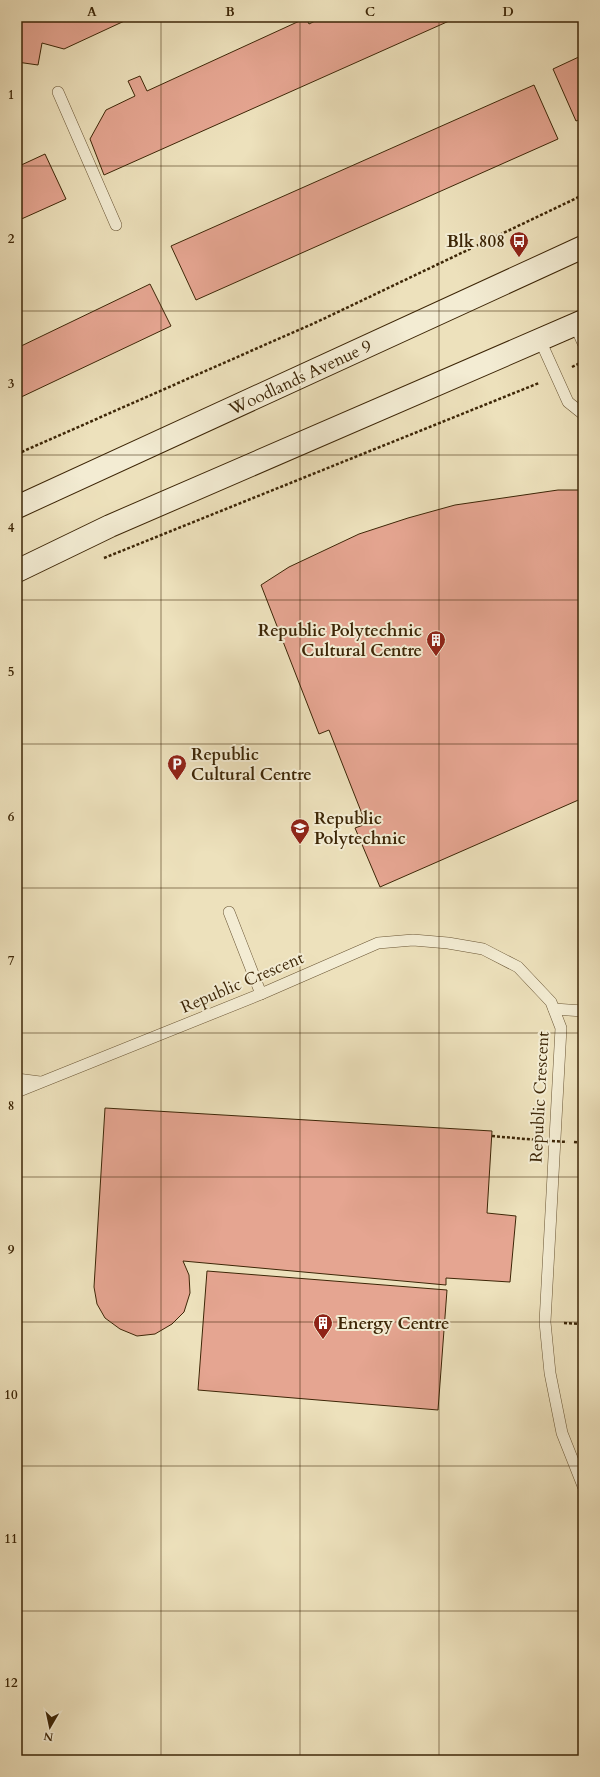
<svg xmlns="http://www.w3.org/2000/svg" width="600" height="1777" font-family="Cardo,serif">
  <rect width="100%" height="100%" fill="#ede1bc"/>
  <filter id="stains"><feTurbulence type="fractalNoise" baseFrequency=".005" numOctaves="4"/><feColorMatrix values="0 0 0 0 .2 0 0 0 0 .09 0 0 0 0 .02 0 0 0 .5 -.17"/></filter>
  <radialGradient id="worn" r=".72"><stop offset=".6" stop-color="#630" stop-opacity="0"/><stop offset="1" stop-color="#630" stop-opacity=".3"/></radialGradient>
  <g fill="#e5a591" stroke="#3d2607">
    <path d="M17,17H133L64,49L42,43L38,65L17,62Z"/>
    <path d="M323,17H458L104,175L90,139L106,110L135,96L128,81L140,76L147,91L306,18L309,24Z"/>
    <path d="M583,55V118L576,121L553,69Z"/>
    <path d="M534,85L558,139L196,300L171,246Z"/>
    <path d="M45,154L66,199L17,221V167Z"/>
    <path d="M150,284L171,326L17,399V348Z"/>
    <path d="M558,490H583V798L380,887L355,828L366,824L329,730L319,734L261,585L289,567L359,534L408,518L455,505Z"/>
    <path d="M105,1108L492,1131L487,1213L516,1216L510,1282L446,1278V1285L183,1261L189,1275L190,1293L184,1312L172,1324L155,1334L137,1336L120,1329L105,1318L97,1304L94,1287Z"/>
    <path d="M207,1271L447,1290L438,1410L198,1390Z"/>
  </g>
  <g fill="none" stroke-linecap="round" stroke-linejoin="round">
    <g stroke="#695534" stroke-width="12">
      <g id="service">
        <path d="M58,92L116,225"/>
        <path d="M575,325L583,343"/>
        <path d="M540,340L568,402L583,414"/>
        <path d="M229,912L261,994"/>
        <path d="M554,1009L583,1011"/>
        <path d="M17,1079L40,1082"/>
        <path d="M17,1092L261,994L378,943L413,940L448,943L483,949L518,967L551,1002L561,1028L545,1322L550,1373L562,1433L583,1486"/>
      </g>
    </g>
    <g stroke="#3d2607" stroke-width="24">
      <g id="secondary">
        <path d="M17,507L583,247"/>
        <path d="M17,571L110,526L583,321"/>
      </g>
    </g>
    <g stroke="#3d2607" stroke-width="2.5" stroke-dasharray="3 2" stroke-linecap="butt">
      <path d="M572,367L582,362"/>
      <path d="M17,454L319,321L583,195"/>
      <path d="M104,558L539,383"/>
      <path d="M492,1136L537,1140"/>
      <path d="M574,1142L583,1143"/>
      <path d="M564,1323L583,1324"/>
    </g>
    <use href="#service" stroke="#f3ecd3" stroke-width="11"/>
    <use href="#secondary" stroke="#f3ecd3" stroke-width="22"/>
    <path stroke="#3d2607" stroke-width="2.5" stroke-dasharray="3 2" stroke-linecap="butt" d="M537,1140L567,1142"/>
  </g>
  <path fill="none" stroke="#3d2607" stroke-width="1" stroke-opacity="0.55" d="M161,17V1760M300,17V1760M439,17V1760M17,166H583M17,311H583M17,455H583M17,600H583M17,744H583M17,888H583M17,1033H583M17,1177H583M17,1322H583M17,1466H583M17,1611H583"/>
  <defs>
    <g id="bus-pin" transform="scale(1)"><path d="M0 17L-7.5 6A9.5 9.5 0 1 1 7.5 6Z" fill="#8f2418" stroke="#f3ecd3"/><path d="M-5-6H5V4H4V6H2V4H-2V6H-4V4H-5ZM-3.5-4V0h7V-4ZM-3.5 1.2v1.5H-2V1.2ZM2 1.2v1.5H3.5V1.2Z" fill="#fff"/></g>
    <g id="building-pin" transform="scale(1)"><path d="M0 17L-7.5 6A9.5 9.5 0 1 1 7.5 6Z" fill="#8f2418" stroke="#f3ecd3"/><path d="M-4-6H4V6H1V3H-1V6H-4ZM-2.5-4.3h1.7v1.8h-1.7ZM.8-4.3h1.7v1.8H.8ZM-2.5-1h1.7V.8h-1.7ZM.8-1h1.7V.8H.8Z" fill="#fff"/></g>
    <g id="parking-pin" transform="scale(1)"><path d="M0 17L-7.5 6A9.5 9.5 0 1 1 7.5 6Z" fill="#8f2418" stroke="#f3ecd3"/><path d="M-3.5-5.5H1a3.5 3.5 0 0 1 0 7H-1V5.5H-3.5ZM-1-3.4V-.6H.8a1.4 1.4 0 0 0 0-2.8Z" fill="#fff"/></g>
    <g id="university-pin" transform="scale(1)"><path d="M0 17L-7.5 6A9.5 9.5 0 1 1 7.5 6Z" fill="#8f2418" stroke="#f3ecd3"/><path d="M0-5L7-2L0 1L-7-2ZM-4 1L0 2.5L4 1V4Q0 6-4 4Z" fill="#fff"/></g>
  </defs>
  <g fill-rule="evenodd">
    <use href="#bus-pin" x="519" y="241"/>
    <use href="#building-pin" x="436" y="640"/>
    <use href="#parking-pin" x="177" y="764"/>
    <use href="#university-pin" x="300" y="828"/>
    <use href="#building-pin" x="323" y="1323"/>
  </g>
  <g text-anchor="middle" stroke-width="4" stroke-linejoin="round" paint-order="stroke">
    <g font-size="17" font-weight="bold" fill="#3d2607" stroke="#f3ecd3" text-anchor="start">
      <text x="505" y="247" text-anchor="end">Blk 808</text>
      <text x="422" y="636" text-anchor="end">Republic Polytechnic<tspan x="422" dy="20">Cultural Centre</tspan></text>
      <text x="191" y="760">Republic<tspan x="191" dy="20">Cultural Centre</tspan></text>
      <text x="314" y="824">Republic<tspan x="314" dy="20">Polytechnic</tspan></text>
      <text x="337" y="1329">Energy Centre</text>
    </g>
    <g font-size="17" fill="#3d2607" stroke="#f3ecd3">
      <text transform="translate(300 377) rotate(-25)" y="6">Woodlands Avenue 9</text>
      <text transform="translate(242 982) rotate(-23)" y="6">Republic Crescent</text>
      <text transform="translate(539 1097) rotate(-87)" y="6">Republic Crescent</text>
    </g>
  </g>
  <rect width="600" height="1777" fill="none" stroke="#ede1bc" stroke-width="44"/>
  <g transform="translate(50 1727) rotate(189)" stroke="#f3ecd3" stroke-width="3" paint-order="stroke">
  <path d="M0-3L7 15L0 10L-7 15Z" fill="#3d2607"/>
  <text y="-6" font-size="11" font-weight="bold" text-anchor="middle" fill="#3d2607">N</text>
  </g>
  <rect x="22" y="22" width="556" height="1733" fill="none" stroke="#3d2607" stroke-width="1.5"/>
  <g font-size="13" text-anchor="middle" font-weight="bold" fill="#3d2607">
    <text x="92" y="16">A</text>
    <text x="230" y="16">B</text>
    <text x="370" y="16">C</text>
    <text x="508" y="16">D</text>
    <text x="11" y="99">1</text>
    <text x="11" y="243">2</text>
    <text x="11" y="388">3</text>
    <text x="11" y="532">4</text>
    <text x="11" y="676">5</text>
    <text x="11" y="821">6</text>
    <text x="11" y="965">7</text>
    <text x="11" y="1110">8</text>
    <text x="11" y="1254">9</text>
    <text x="11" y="1399">10</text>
    <text x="11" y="1543">11</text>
    <text x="11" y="1687">12</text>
  </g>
  <rect width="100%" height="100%" filter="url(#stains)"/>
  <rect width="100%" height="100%" fill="url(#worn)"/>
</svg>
